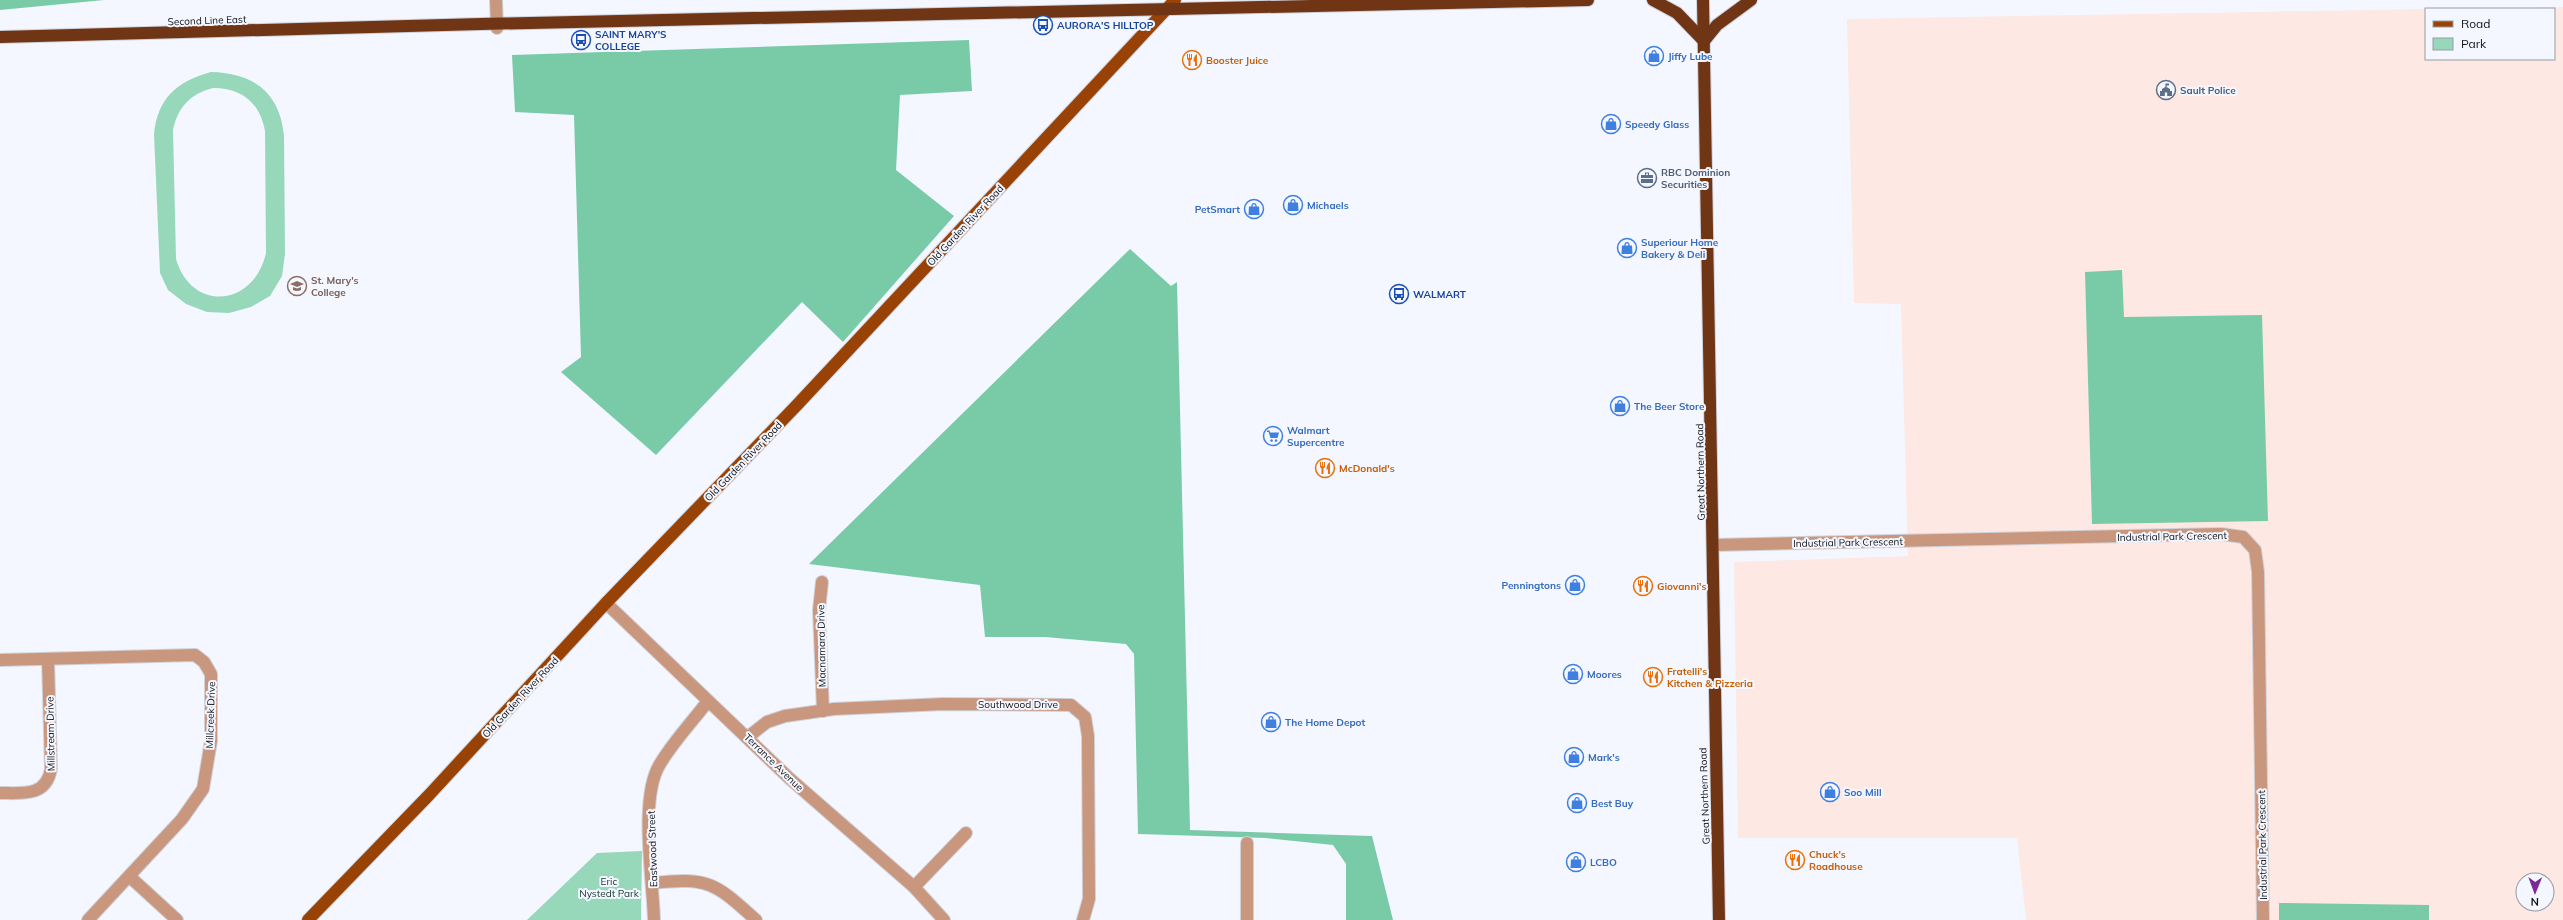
<svg xmlns="http://www.w3.org/2000/svg" width="2563" height="920" font-family="Mulish,sans-serif">
  <rect width="100%" height="100%" fill="#f4f7ff"/>
  <path fill="#fde8e3" fill-rule="evenodd" d="M2563,7V920H2026L2017,838H1738L1734,562L1908,556L1901,304L1854,303L1847,19L2426,9V59H2554V9H2445ZM2523,880H2547V904H2523Z"/>
  <g fill="#97d7ba" fill-rule="evenodd">
    <path d="M211,72C253,73 280,92 284,136L285,254L282,276L270,296L251,307L229,313L207,312L186,304L168,290L160,273L154,134C158,98 176,82 211,72ZM213,88C242,88 260,103 265,131L266,253C254,307 192,313 176,259L173,130C178,107 190,94 213,88Z"/>
    <path d="M642,851L641,920H527L597,853Z"/>
  </g>
  <g fill="#79cba8">
    <path d="M0,0H104L0,10Z"/>
    <path d="M969,40L972,91L900,95L896,170L954,216L843,342L802,302L656,455L561,372L581,357L574,115L515,112L512,55Z"/>
    <path d="M1130,249L1171,286L1177,282L1190,830L1372,836L1393,920H1346V864L1333,845L1266,838L1138,834L1134,654L1126,644L1045,637H985L980,585L809,564Z"/>
    <path d="M2122,270L2124,317L2262,315L2268,521L2092,524L2085,272Z"/>
    <path d="M2279,903L2429,905V920H2279Z"/>
  </g>
  <g fill="none" stroke-linecap="round" stroke-linejoin="round">
    <g stroke="#d0d2da" stroke-width="14">
      <g id="minor">
        <path d="M496,0L497,28"/>
        <path d="M1713,545L2221,534L2243,537L2255,550L2258,572L2263,920"/>
        <path d="M822,582L819,610L823,711"/>
        <path d="M606,603L789,778L914,887L944,920"/>
        <path d="M0,660L195,655L204,662L211,674V741L203,789L182,819L88,920"/>
        <path d="M748,737L767,722L785,716L834,709L943,704L1071,705L1085,717L1088,736L1089,899L1083,920"/>
        <path d="M0,793C23,793 46,797 51,769L48,659"/>
        <path d="M1247,843V920"/>
        <path d="M130,877L177,920"/>
        <path d="M653,883C709,877 715,883 756,920"/>
        <path d="M914,887L966,833"/>
        <path d="M654,920C653,880 639,797 660,764C673,742 692,722 708,701"/>
      </g>
    </g>
    <g stroke="#d0d2da" stroke-width="14">
      <path id="major" d="M308,920L429,795L606,603L797,405L1175,0"/>
    </g>
    <g stroke="#d0d2da" stroke-width="14">
      <g id="highway">
        <path d="M1653,0L1677,13L1704,41"/>
        <path d="M1703,0L1719,920"/>
        <path d="M0,37L481,24L1588,0"/>
        <path d="M1704,41L1717,25L1751,0"/>
      </g>
    </g>
    <use href="#minor" stroke="#c9977e" stroke-width="12"/>
    <use href="#major" stroke="#994205" stroke-width="12"/>
    <use href="#highway" stroke="#703515" stroke-width="12"/>
  </g>
  <defs>
    <g id="bus-ring" transform="scale(1)"><circle r="9.5" fill="#f4f7ff" stroke="#1a4fb4" stroke-width="1.5"/><path d="M-5-6H5V4H4V6H2V4H-2V6H-4V4H-5ZM-3.5-4V0h7V-4ZM-3.5 1.2v1.5H-2V1.2ZM2 1.2v1.5H3.5V1.2Z" fill="#1a4fb4"/></g>
    <g id="shop-ring" transform="scale(1)"><circle r="9.5" fill="#f4f7ff" stroke="#3f7fe0" stroke-width="1.5"/><path d="M-5-2.5h2.3a2.7 3.5 0 0 1 5.4 0H5L5.5 6h-11ZM-1.5-2.5h3a1.5 2.3 0 0 0-3 0Z" fill="#3f7fe0"/></g>
    <g id="restaurant-ring" transform="scale(1)"><circle r="9.5" fill="#f4f7ff" stroke="#e8710a" stroke-width="1.5"/><path d="M-5-6h1v4h1v-4h1v4h1v-4h1v5L-1.5 .5V6h-2V.5L-5-1ZM5-6V6H3V1.5H1.5Q1.5-4 5-6Z" fill="#e8710a"/></g>
    <g id="civic-ring" transform="scale(1)"><circle r="9.5" fill="#f4f7ff" stroke="#5c6f8a" stroke-width="1.5"/><path d="M-.6-6.5H3V-4.5H.6V-3L4-1V1h2V6H-6V1h2V-1L-.6-3ZM-1.2 2.5V6h2.4V2.5Z" fill="#5c6f8a"/></g>
    <g id="office-ring" transform="scale(1)"><circle r="9.5" fill="#f4f7ff" stroke="#5c6f8a" stroke-width="1.5"/><path d="M-6-3h4V-5.5h4V-3h4V5H-6ZM-1-4.5V-3h2v-1.5ZM-6 0V1H6V0Z" fill="#5c6f8a"/></g>
    <g id="school-ring" transform="scale(1)"><circle r="9.5" fill="#f4f7ff" stroke="#8d6e63" stroke-width="1.5"/><path d="M0-5L7-2L0 1L-7-2ZM-4 1L0 2.5L4 1V4Q0 6-4 4Z" fill="#8d6e63"/></g>
    <g id="supermarket-ring" transform="scale(1)"><circle r="9.5" fill="#f4f7ff" stroke="#3f7fe0" stroke-width="1.5"/><path d="M-6-5.5h2.5l.6 2H6L4.5 2H-2.5L-4.4-4H-6ZM-1.5 3.2a1.3 1.3 0 1 0 .1 0ZM3 3.2a1.3 1.3 0 1 0 .1 0Z" fill="#3f7fe0"/></g>
  </defs>
  <g fill-rule="evenodd">
    <use href="#bus-ring" x="1043" y="25"/>
    <use href="#bus-ring" x="581" y="40"/>
    <use href="#shop-ring" x="1654" y="56"/>
    <use href="#restaurant-ring" x="1192" y="60"/>
    <use href="#civic-ring" x="2166" y="90"/>
    <use href="#shop-ring" x="1611" y="124"/>
    <use href="#office-ring" x="1647" y="178"/>
    <use href="#shop-ring" x="1293" y="205"/>
    <use href="#shop-ring" x="1254" y="209"/>
    <use href="#shop-ring" x="1627" y="248"/>
    <use href="#school-ring" x="297" y="286"/>
    <use href="#bus-ring" x="1399" y="294"/>
    <use href="#shop-ring" x="1620" y="406"/>
    <use href="#supermarket-ring" x="1273" y="436"/>
    <use href="#restaurant-ring" x="1325" y="468"/>
    <use href="#shop-ring" x="1575" y="585"/>
    <use href="#restaurant-ring" x="1643" y="586"/>
    <use href="#shop-ring" x="1573" y="674"/>
    <use href="#restaurant-ring" x="1653" y="677"/>
    <use href="#shop-ring" x="1271" y="722"/>
    <use href="#shop-ring" x="1574" y="757"/>
    <use href="#shop-ring" x="1830" y="792"/>
    <use href="#shop-ring" x="1577" y="803"/>
    <use href="#restaurant-ring" x="1795" y="860"/>
    <use href="#shop-ring" x="1576" y="862"/>
  </g>
  <g text-anchor="middle" stroke-width="4" stroke-linejoin="round" paint-order="stroke">
    <g font-size="10" fill="#101215" stroke="#f4f7ff">
      <text transform="translate(207 20) rotate(-2)" y="4">Second Line East</text>
      <text transform="translate(965 225) rotate(-47)" y="4">Old Garden River Road</text>
      <text transform="translate(743 461) rotate(-46)" y="4">Old Garden River Road</text>
      <text transform="translate(1700 472) rotate(-91)" y="4">Great Northern Road</text>
      <text transform="translate(2172 536) rotate(-1)" y="4">Industrial Park Crescent</text>
      <text transform="translate(1848 542) rotate(-1)" y="4">Industrial Park Crescent</text>
      <text transform="translate(821 646) rotate(-91)" y="4">Macnamara Drive</text>
      <text transform="translate(520 697) rotate(-47)" y="4">Old Garden River Road</text>
      <text x="1018" y="708">Southwood Drive</text>
      <text transform="translate(210 715) rotate(-88)" y="4">Millcreek Drive</text>
      <text transform="translate(50 734) rotate(-91)" y="4">Millstream Drive</text>
      <text transform="translate(774 762) rotate(44)" y="4">Terrance Avenue</text>
      <text transform="translate(1704 796) rotate(-92)" y="4">Great Northern Road</text>
      <text transform="translate(2262 845) rotate(-91)" y="4">Industrial Park Crescent</text>
      <text transform="translate(652 849) rotate(-92)" y="4">Eastwood Street</text>
    </g>
    <g font-size="10" font-weight="bold" fill="#164399" stroke="#f4f7ff" text-anchor="start">
      <text x="1057" y="29">AURORA'S HILLTOP</text>
      <text x="595" y="38">SAINT MARY'S<tspan x="595" dy="12">COLLEGE</tspan></text>
      <text x="1413" y="298">WALMART</text>
    </g>
    <g font-size="10" font-weight="bold" fill="#366cbe" stroke="#f4f7ff" text-anchor="start">
      <text x="1668" y="60">Jiffy Lube</text>
      <text x="1625" y="128">Speedy Glass</text>
      <text x="1307" y="209">Michaels</text>
      <text x="1240" y="213" text-anchor="end">PetSmart</text>
      <text x="1641" y="246">Superiour Home<tspan x="1641" dy="12">Bakery &amp; Deli</tspan></text>
      <text x="1634" y="410">The Beer Store</text>
      <text x="1287" y="434">Walmart<tspan x="1287" dy="12">Supercentre</tspan></text>
      <text x="1561" y="589" text-anchor="end">Penningtons</text>
      <text x="1587" y="678">Moores</text>
      <text x="1285" y="726">The Home Depot</text>
      <text x="1588" y="761">Mark's</text>
      <text x="1844" y="796">Soo Mill</text>
      <text x="1591" y="807">Best Buy</text>
      <text x="1590" y="866">LCBO</text>
    </g>
    <g font-size="10" font-weight="bold" fill="#c56008" stroke="#f4f7ff" text-anchor="start">
      <text x="1206" y="64">Booster Juice</text>
      <text x="1339" y="472">McDonald's</text>
      <text x="1657" y="590">Giovanni's</text>
      <text x="1667" y="675">Fratelli's<tspan x="1667" dy="12">Kitchen &amp; Pizzeria</tspan></text>
      <text x="1809" y="858">Chuck's<tspan x="1809" dy="12">Roadhouse</tspan></text>
    </g>
    <g font-size="10" font-weight="bold" fill="#4e5e75" stroke="#f4f7ff" text-anchor="start">
      <text x="2180" y="94">Sault Police</text>
      <text x="1661" y="176">RBC Dominion<tspan x="1661" dy="12">Securities</tspan></text>
    </g>
    <g font-size="10" font-weight="bold" fill="#785e54" stroke="#f4f7ff" text-anchor="start">
      <text x="311" y="284">St. Mary's<tspan x="311" dy="12">College</tspan></text>
    </g>
    <g font-size="10" fill="#113628" stroke="#f4f7ff">
      <text x="609" y="885">Eric<tspan x="609" dy="12">Nystedt Park</tspan></text>
    </g>
  </g>
  <rect x="2425" y="8" width="130" height="52" fill="#f4f7ff" stroke="#999ba1"/>
  <rect x="2433" y="21" width="20" height="6" fill="#994205" stroke="#999ba1"/>
  <text x="2461" y="28" font-size="12" fill="#101215">Road</text>
  <rect x="2433" y="38" width="20" height="12" fill="#97d7ba" stroke="#999ba1"/>
  <text x="2461" y="48" font-size="12" fill="#101215">Park</text>
  <g transform="translate(2535 892) rotate(181)"><circle r="19" fill="#f4f7ff" stroke="#999ba1"/>
  <path d="M0-3L7 15L0 10L-7 15Z" fill="#7e2998"/>
  <text y="-6" font-size="11" font-weight="bold" text-anchor="middle" fill="#101215">N</text>
  </g>
</svg>
